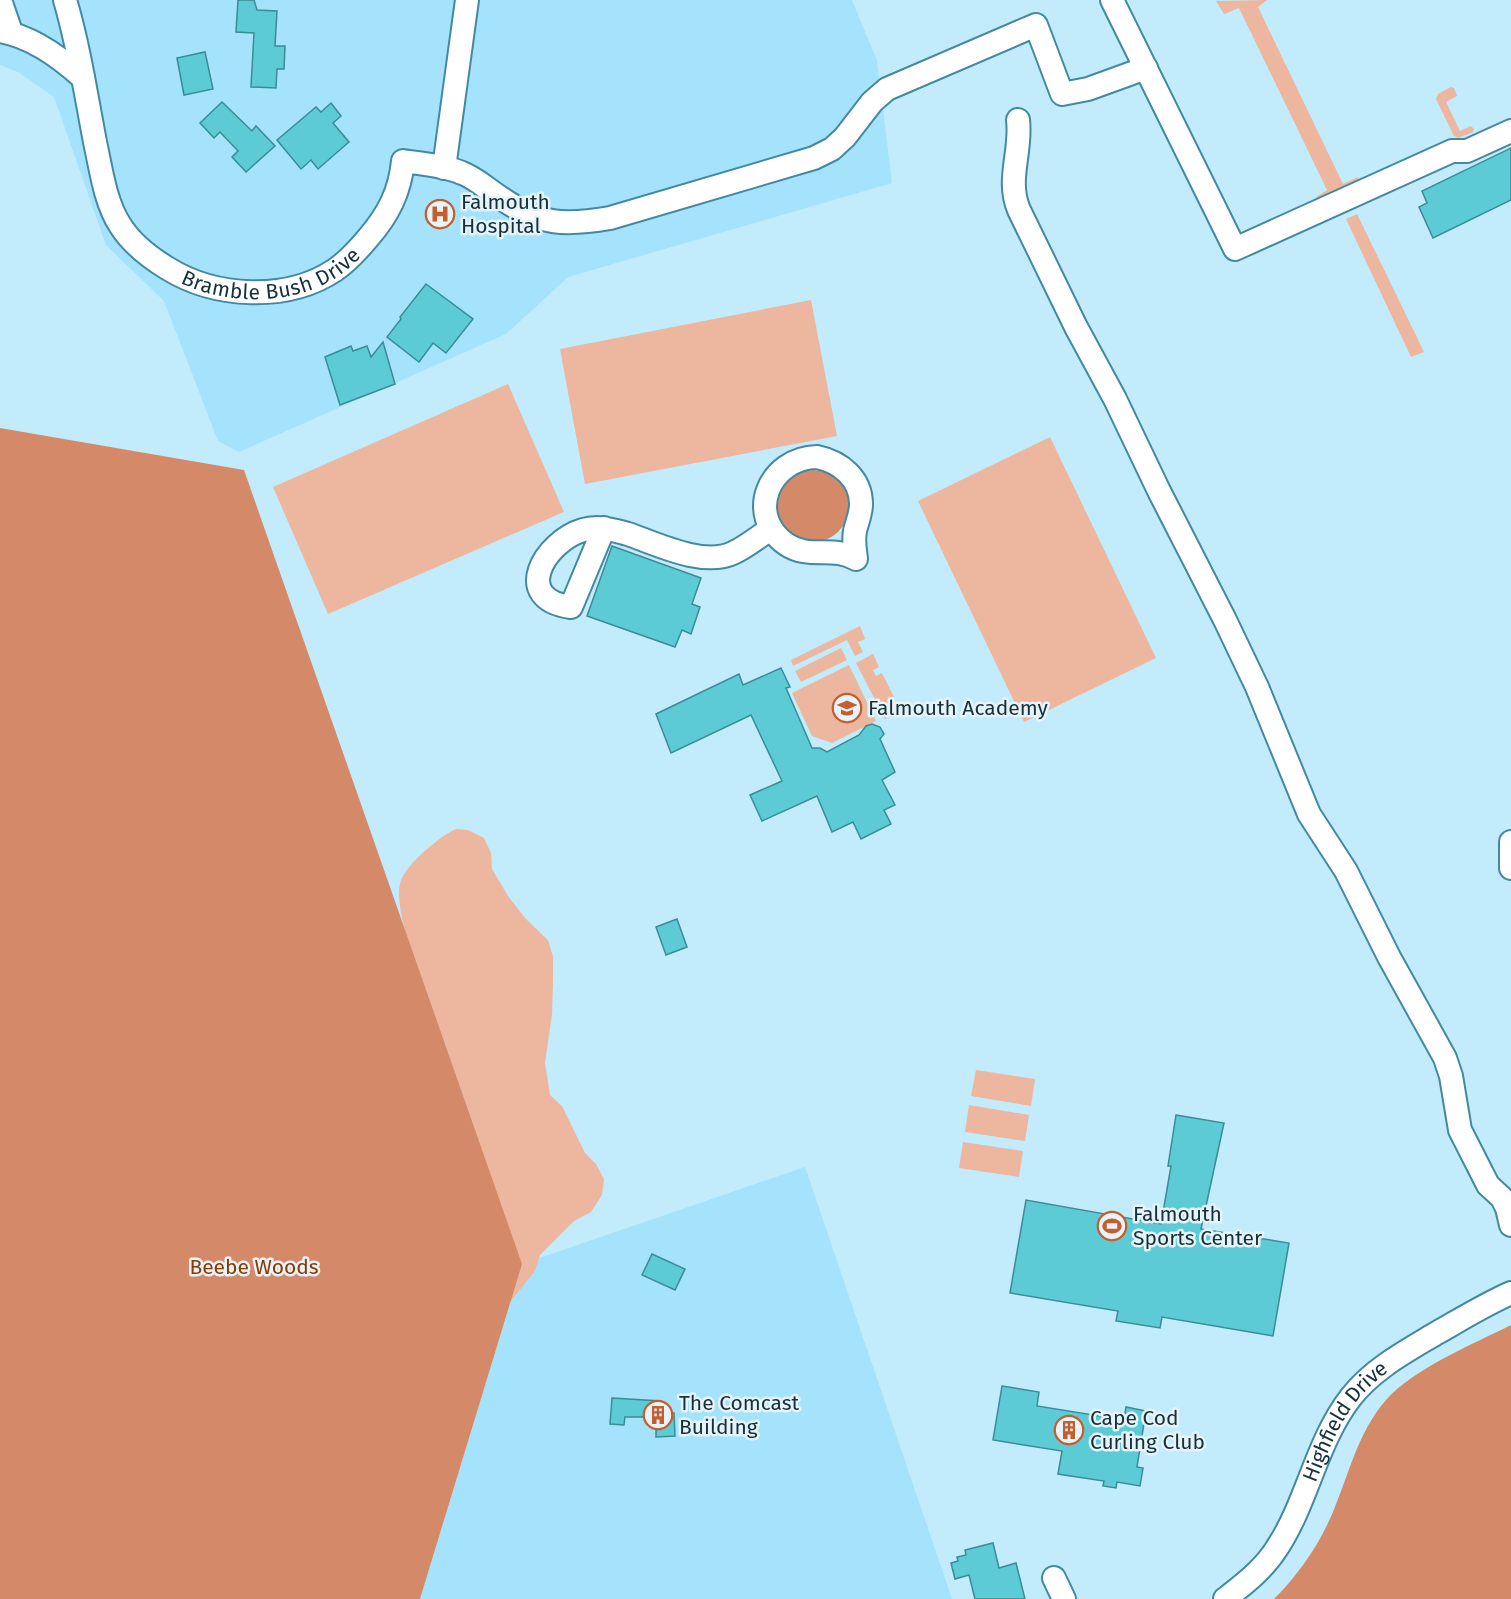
<svg xmlns="http://www.w3.org/2000/svg" width="1511" height="1599" font-family="'Fira Sans',sans-serif">
  <rect width="100%" height="100%" fill="#c2ebfc"/>
  <g fill="#a4e3fb">
    <path d="M0,0H852L877,61L892,183L568,277L506,334L239,452L218,441L164,301L106,245L54,97L18,72L0,65Z"/>
    <path d="M805,1167L952,1599H420L522,1264Z"/>
  </g>
  <g fill="#edb69f">
    <path d="M1267,0L1258,7L1343,184L1358,177L1361,184L1319,205L1316,197L1327,190L1239,8L1224,14L1216,1Z"/>
    <path d="M1451,87L1454,88L1457,96L1446,102L1460,131L1471,126L1474,129L1473,132L1458,138L1454,136L1436,99L1438,94Z"/>
    <path d="M1357,214L1424,352L1411,357L1346,219Z"/>
    <path d="M811,300L837,436L585,484L560,349Z"/>
    <path d="M508,384L564,512L328,614L273,487Z"/>
    <path d="M1050,437L1156,658L1024,722L918,501Z"/>
    <path d="M860,626L865,639L858,642L863,652L855,656L847,640L793,666L791,660Z"/>
    <path d="M841,648L847,660L801,682L795,671Z"/>
    <path d="M873,654L879,667L873,670L876,676L882,673L894,697L887,700L889,706L896,703L901,711L885,719L856,663Z"/>
    <path d="M849,665L876,721L832,743L812,736L792,693Z"/>
    <path d="M456,829L468,830L484,838L491,853L492,869L508,896L526,919L548,940L553,957V982L552,1014L545,1063L550,1095L562,1106L585,1153L596,1164L604,1179L602,1195L591,1212L574,1221L540,1255L535,1271L506,1307L405,932C402,917 396,895 401,880C408,863 440,836 456,829Z"/>
    <path d="M976,1070L1035,1079L1031,1106L971,1096Z"/>
    <path d="M969,1105L1029,1115L1025,1141L965,1132Z"/>
    <path d="M963,1142L1023,1151L1019,1177L959,1168Z"/>
  </g>
  <g fill="#d48a69">
    <path d="M0,428L244,470L522,1264L420,1599H0Z"/>
    <circle cx="813" cy="506" r="36"/>
    <path d="M1511,1325V1599H1274C1299,1574 1319,1545 1333,1512C1349,1474 1358,1432 1386,1400C1413,1369 1473,1344 1511,1325Z"/>
  </g>
  <g fill="#5ccbd6" stroke="#3a8c95" stroke-width="1.5">
    <path d="M238,0H254L257,10L277,11L275,46H285L284,69H277L276,88L251,87L254,33L236,32Z"/>
    <path d="M205,52L213,89L184,95L177,58Z"/>
    <path d="M222,102L252,131L256,126L275,146L246,172L232,157L238,151L220,132L214,138L200,123Z"/>
    <path d="M331,103L341,116L333,123L349,142L318,169L311,160L301,169L277,140L316,107L321,112Z"/>
    <path d="M1511,148V200L1433,238L1419,207L1427,203L1422,191Z"/>
    <path d="M426,284L473,319L446,353L433,343L419,362L387,337L401,319L400,317Z"/>
    <path d="M383,342L395,384L340,405L325,357L351,346L353,351L367,346L371,357Z"/>
    <path d="M612,546L701,578L692,604L700,607L691,634L682,630L675,647L587,616Z"/>
    <path d="M781,668L790,687L786,688L812,748H820L827,752L859,735L866,726L872,724L880,727L884,734L880,739L895,772L882,780L895,805L884,810L891,824L861,839L853,822L832,832L817,796L762,821L750,795L782,781L751,715L671,753L656,714L739,674L743,685Z"/>
    <path d="M677,919L687,947L666,955L656,927Z"/>
    <path d="M1176,1115L1224,1123L1201,1229L1289,1243L1273,1336L1162,1317L1160,1328L1116,1321L1118,1311L1010,1293L1026,1200L1161,1224L1171,1166H1168Z"/>
    <path d="M652,1254L685,1269L675,1290L642,1275Z"/>
    <path d="M1002,1386L1039,1392L1037,1406L1124,1420L1126,1407L1146,1411L1137,1467L1143,1468L1140,1486L1117,1482L1116,1488L1103,1486L1104,1481L1058,1474L1062,1451L993,1440Z"/>
    <path d="M612,1398L661,1401L662,1413H674L675,1436L656,1437V1417H625L624,1425L610,1424Z"/>
    <path d="M993,1543L999,1568L1016,1563L1025,1599H975L969,1575L955,1579L951,1563L958,1561L957,1557L966,1555L965,1550Z"/>
  </g>
  <g fill="none" stroke-linecap="round" stroke-linejoin="round">
    <g stroke="#4389a2" stroke-width="26">
      <g id="minor">
        <path d="M0,0L11,32"/>
        <path id="s1" d="M65,0C79,47 86,95 95,142C101,169 105,202 120,225C131,243 149,257 167,268C215,298 287,302 335,270C348,261 358,250 368,238C388,215 400,192 403,161C422,164 443,165 462,173C476,178 488,190 501,198C540,225 564,226 610,218L814,158L832,149L845,137L872,102L887,89L1036,25L1062,94L1088,89L1146,68"/>
        <path d="M1112,0L1235,249L1452,151H1467L1511,131"/>
        <path d="M0,31C30,36 60,57 83,78"/>
        <path d="M1018,120C1022,151 1006,180 1019,210L1076,327L1115,399L1159,491L1225,620L1257,687L1309,814L1346,871L1389,957L1445,1058L1451,1076L1460,1130L1488,1185L1502,1198L1507,1208L1511,1225"/>
        <path d="M444,168L467,0"/>
        <path d="M817,457C841,462 861,479 861,504C861,514 857,522 855,531C853,541 855,550 856,559C833,545 809,560 786,544C745,515 769,458 817,457Z"/>
        <path d="M604,528L571,607C511,599 544,542 583,530C598,525 613,530 628,534C657,544 703,567 733,553C746,547 759,537 771,528"/>
        <path d="M1511,842V868"/>
        <path d="M1054,1578L1064,1599"/>
        <path id="s2" d="M1225,1599C1244,1584 1264,1569 1277,1548C1308,1501 1316,1442 1351,1397C1373,1369 1405,1352 1435,1334C1460,1320 1484,1305 1511,1293"/>
      </g>
    </g>
    <use href="#minor" stroke="#fff" stroke-width="22"/>
  </g>
  <defs>
    <g id="hospital-ring" transform="scale(1.5)"><circle r="9.5" fill="#e6f3f9" stroke="#c45f2d" stroke-width="1.5"/><path d="M-5-5h3v3.5h4V-5h3V5h-3V1.5h-4V5h-3Z" fill="#c45f2d"/></g>
    <g id="school-ring" transform="scale(1.5)"><circle r="9.5" fill="#e6f3f9" stroke="#c45f2d" stroke-width="1.5"/><path d="M0-5L7-2L0 1L-7-2ZM-4 1L0 2.5L4 1V4Q0 6-4 4Z" fill="#c45f2d"/></g>
    <g id="stadium-ring" transform="scale(1.5)"><circle r="9.5" fill="#e6f3f9" stroke="#c45f2d" stroke-width="1.5"/><path d="M0-5a6.5 5 0 1 0 0 10a6.5 5 0 1 0 0-10ZM-3.5-1.8h7v3.6h-7Z" fill="#c45f2d"/></g>
    <g id="building-ring" transform="scale(1.5)"><circle r="9.5" fill="#e6f3f9" stroke="#c45f2d" stroke-width="1.5"/><path d="M-4-6H4V6H1V3H-1V6H-4ZM-2.5-4.3h1.7v1.8h-1.7ZM.8-4.3h1.7v1.8H.8ZM-2.5-1h1.7V.8h-1.7ZM.8-1h1.7V.8H.8Z" fill="#c45f2d"/></g>
  </defs>
  <g fill-rule="evenodd">
    <use href="#hospital-ring" x="440" y="214"/>
    <use href="#school-ring" x="847" y="708"/>
    <use href="#stadium-ring" x="1112" y="1226"/>
    <use href="#building-ring" x="658" y="1415"/>
    <use href="#building-ring" x="1069" y="1430"/>
  </g>
  <g text-anchor="middle" stroke-width="5" stroke-linejoin="round" paint-order="stroke">
    <g font-size="21" fill="#14313c" stroke="#e6f3f9" text-anchor="start">
      <text x="461" y="209">Falmouth<tspan x="461" dy="24">Hospital</tspan></text>
      <text x="868" y="715">Falmouth Academy</text>
      <text x="1133" y="1221">Falmouth<tspan x="1133" dy="24">Sports Center</tspan></text>
      <text x="679" y="1410">The Comcast<tspan x="679" dy="24">Building</tspan></text>
      <text x="1090" y="1425">Cape Cod<tspan x="1090" dy="24">Curling Club</tspan></text>
    </g>
    <g font-size="21" fill="#14313c" stroke="#e6f3f9">
      <text dy="7" stroke="none"><textPath href="#s1" startOffset="408">Bramble Bush Drive</textPath></text>
      <text dy="7" stroke="none"><textPath href="#s2" startOffset="218">Highfield Drive</textPath></text>
    </g>
    <g font-size="21" fill="#8f3700" stroke="#e6f3f9">
      <text x="254" y="1274">Beebe Woods</text>
    </g>
  </g>
</svg>
